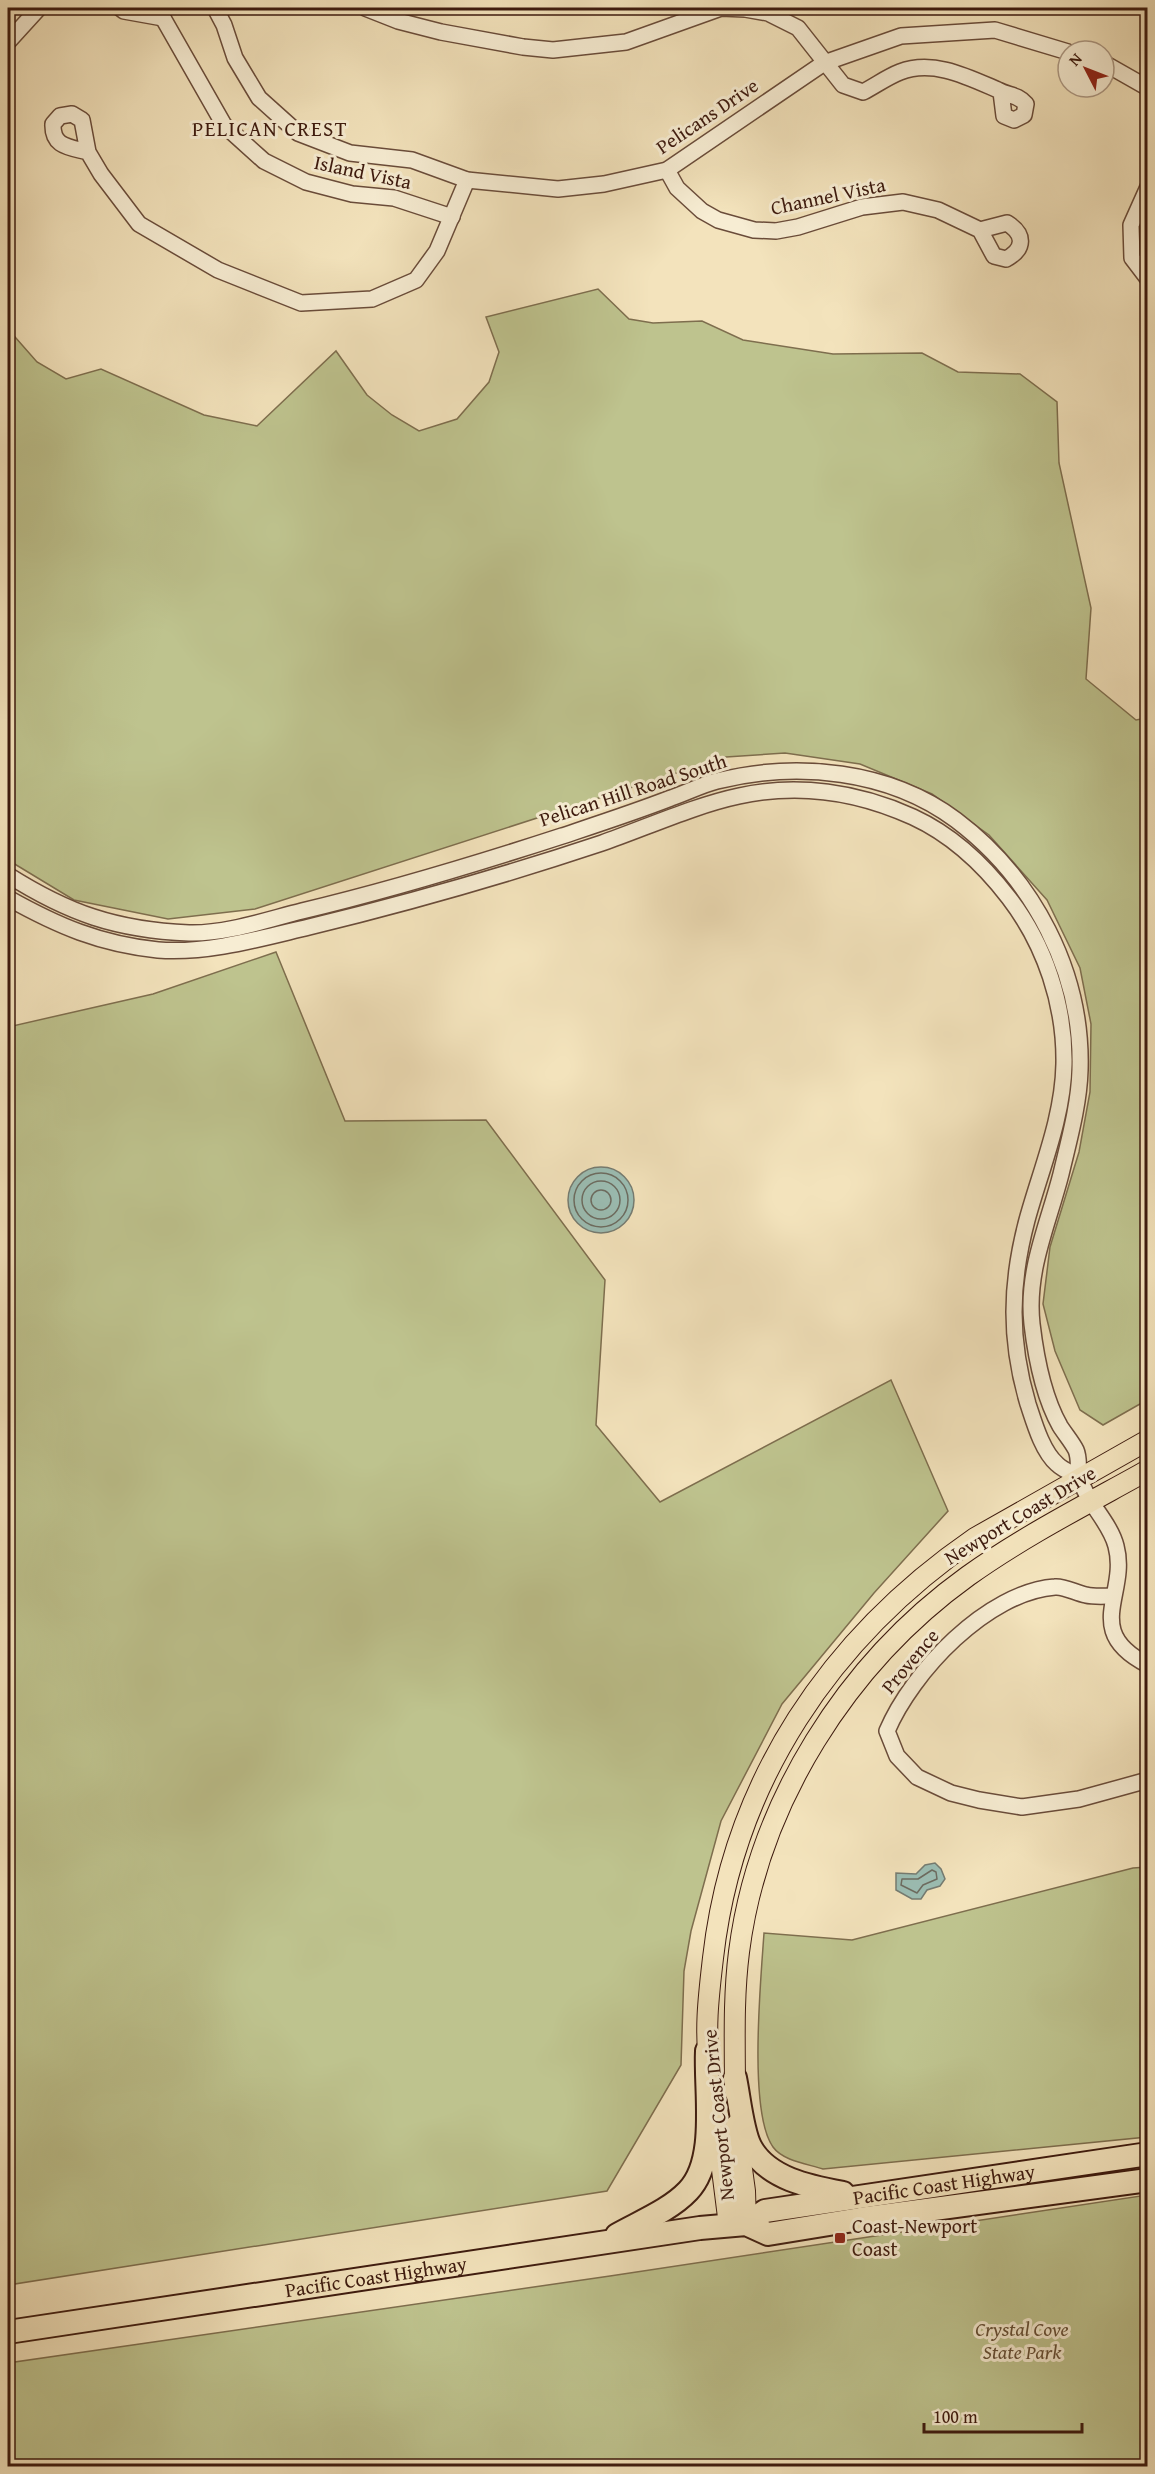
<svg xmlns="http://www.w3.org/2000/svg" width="1155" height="2474" font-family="'Gentium Book Plus',serif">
  <rect width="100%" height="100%" fill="#f3e3bc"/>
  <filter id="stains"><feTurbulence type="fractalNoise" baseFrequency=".00333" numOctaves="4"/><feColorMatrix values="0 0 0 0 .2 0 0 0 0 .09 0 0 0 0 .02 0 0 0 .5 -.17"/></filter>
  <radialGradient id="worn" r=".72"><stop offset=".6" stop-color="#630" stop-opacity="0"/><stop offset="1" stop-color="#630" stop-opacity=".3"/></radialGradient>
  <g fill="#bec38e" stroke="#7e6e4e" stroke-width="1.5">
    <path d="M598,289L629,319L653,323L702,321L743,340L833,354L922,353L958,372L1020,374L1057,402L1059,463L1091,608L1086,679L1136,720L1147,718V1400L1103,1425L1080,1410L1055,1351L1043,1304L1050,1247L1079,1152L1090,1092L1091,1024L1080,968L1047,900L989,835L932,794L860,764L785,753L726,757L255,909L168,919L74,900L8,860V329L37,362L66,379L101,369L204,415L257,426L336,351L367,395L392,415L419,431L457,419L489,382L499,352L486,317Z"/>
    <path d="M276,952L345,1121L486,1120L605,1280L596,1425L660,1502L891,1380L948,1511L874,1593L782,1704L721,1821L691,1931L684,1971L681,2065L607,2191L8,2285V1027L153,994Z"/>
    <path d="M1147,1867V2137L823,2169C808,2164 783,2161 773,2147C748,2112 761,1978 764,1933L852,1940L1133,1868Z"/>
    <path d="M1147,2195V2466H8V2363L610,2276Z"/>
  </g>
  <g fill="#9bbeb4" stroke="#757c72" stroke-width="1.5">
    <circle cx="601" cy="1200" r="33"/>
    <path d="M935,1863L941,1869L945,1879L940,1886L927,1890L921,1899H912L896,1890V1873L916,1874L925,1865Z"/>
  </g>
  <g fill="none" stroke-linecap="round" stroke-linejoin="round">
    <g stroke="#6c6c61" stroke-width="1.5">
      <circle cx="601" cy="1200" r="27"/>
      <circle cx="601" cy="1200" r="19"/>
      <circle cx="601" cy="1200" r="10"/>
      <path d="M932,1870L936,1872L937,1879L923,1885L917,1893L901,1885L902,1879H918Z"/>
    </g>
    <g stroke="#6a4c3a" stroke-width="18">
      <g id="minor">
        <path d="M120,8L124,11L163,18"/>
        <path d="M160,8L163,18L224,125L264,161L306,182L352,194L394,198L452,217"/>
        <path d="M215,8L224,25L235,58L259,98L298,133L350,153L412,160L467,180L558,189L604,184L667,170L824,63L901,36L995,30L1068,52"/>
        <path d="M365,8L398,21L441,32L523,47L553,50L626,42L721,8L745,9L768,13L798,28L843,85L863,92C875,86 887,77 900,72C933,59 968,77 998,90C1009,96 1017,94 1026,104L1024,115L1014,120L1004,116L1001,92"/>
        <path d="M8,42L39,8"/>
        <path d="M1104,63L1148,88"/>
        <path d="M88,152C69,147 52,147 53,124L60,116L72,114L82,120L88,152L101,174L139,224L218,270L301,303L372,299L416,280L437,251L467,180"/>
        <path d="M667,170L677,188L702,211L718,220L754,230L776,231L798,227L862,207L903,202L938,210L980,230L1007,223C1025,234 1025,249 1006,259L994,256L980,230"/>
        <path d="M1148,187L1131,225L1132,258L1148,279"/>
        <path d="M8,875C68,913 116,930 189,933C226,934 266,920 302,911C390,890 476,864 562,836C598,824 635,812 671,798C686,793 701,785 717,781C797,761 889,770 956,820C1033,878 1083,972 1080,1070C1079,1105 1069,1140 1061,1174C1048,1225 1026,1271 1032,1324C1036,1358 1043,1396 1060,1426C1065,1434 1072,1442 1076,1450C1080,1459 1077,1469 1080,1479C1087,1503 1110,1522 1116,1546C1129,1594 1081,1631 1148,1665"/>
        <path d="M8,898C58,926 100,944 158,950C207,954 262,938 309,927C408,903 506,875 602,843C645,828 696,805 739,796C798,783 858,792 913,817C952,835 983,864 1009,898C1045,945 1065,1005 1064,1064C1063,1118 1041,1169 1027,1220C1010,1284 1009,1340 1028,1404C1034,1422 1042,1451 1057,1464C1063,1470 1072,1473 1079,1477"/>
        <path d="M1113,1596C1104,1596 1094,1597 1086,1595C1076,1593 1064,1586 1055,1587C987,1592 912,1672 887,1731L897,1756L917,1777L951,1793L979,1800L1022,1807L1079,1799L1148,1780"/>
      </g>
    </g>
    <g stroke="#3d1a0e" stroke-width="22">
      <g id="major">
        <path d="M710,2067C704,2031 709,1993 713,1958C733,1781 831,1637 975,1538L1148,1440"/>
        <path d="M735,2092C735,2045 733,1999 739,1952C758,1803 847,1663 968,1576C1024,1536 1087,1504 1148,1470"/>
        <path d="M715,2114L729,2225"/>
        <path d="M736,2125L745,2191L746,2224"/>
      </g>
    </g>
    <g stroke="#3d1a0e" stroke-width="26">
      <g id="highway">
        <path d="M735,2078C739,2097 742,2130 750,2146C767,2179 811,2187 843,2193"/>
        <path id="s1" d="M746,2224L765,2211L1148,2154"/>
        <path d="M617,2235C640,2222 670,2210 688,2191C718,2160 705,2092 707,2051"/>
        <path id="s2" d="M8,2332L700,2228L746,2224L768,2234L860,2219L1148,2180"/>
      </g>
    </g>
    <use href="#minor" stroke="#f7edd3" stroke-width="15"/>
    <use href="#major" stroke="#f3e3bc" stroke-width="20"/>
    <use href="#highway" stroke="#f3e3bc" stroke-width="22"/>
  </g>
  <rect fill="#8f2418" stroke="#f7edd3" stroke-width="2" x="834" y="2232" width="12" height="12" rx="3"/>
  <g text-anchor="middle" stroke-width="6" stroke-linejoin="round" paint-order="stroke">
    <g font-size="20" fill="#3d1a0e" stroke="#f7edd3">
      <text transform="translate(707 116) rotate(-34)" y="7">Pelicans Drive</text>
      <text transform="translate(363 172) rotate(12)" y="7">Island Vista</text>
      <text transform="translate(828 196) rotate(-12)" y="7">Channel Vista</text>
      <text transform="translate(633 790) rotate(-18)" y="7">Pelican Hill Road South</text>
      <text transform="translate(1020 1515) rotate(-31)" y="7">Newport Coast Drive</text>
      <text transform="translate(910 1661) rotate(-50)" y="7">Provence</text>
      <text transform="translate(718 2115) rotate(-96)" y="7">Newport Coast Drive</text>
      <text dy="7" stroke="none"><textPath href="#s1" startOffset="204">Pacific Coast Highway</textPath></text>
      <text dy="7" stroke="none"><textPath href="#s2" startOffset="372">Pacific Coast Highway</textPath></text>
    </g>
    <g font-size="20" fill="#3d1a0e" stroke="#f7edd3" text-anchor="start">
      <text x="852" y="2233">Coast-Newport<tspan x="852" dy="23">Coast</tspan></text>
    </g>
    <g font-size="20" font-style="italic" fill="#644d34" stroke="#f7edd3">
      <text x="1022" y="2336">Crystal Cove<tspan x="1022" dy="23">State Park</tspan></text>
    </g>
    <g font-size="21" letter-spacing="1.5" fill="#3d1a0e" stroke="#f7edd3">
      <text x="270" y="136">PELICAN CREST</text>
    </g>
  </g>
  <rect width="1155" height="2474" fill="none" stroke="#f3e3bc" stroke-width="30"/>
  <rect x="9" y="9" width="1137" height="2456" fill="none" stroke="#3d1a0e" stroke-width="3"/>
  <rect x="15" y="15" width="1125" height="2444" fill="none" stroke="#3d1a0e" stroke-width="1.5"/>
  <g transform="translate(1086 69) rotate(312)"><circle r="28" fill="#f7edd3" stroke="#ad9984" stroke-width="1.5"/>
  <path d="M0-4.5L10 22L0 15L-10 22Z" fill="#8f2418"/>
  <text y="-9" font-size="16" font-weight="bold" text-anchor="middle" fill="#3d1a0e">N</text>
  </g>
  <path d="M924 2423v9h158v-9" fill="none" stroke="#3d1a0e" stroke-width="3"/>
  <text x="933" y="2423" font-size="18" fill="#3d1a0e" stroke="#f7edd3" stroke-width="4.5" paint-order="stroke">100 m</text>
  <rect width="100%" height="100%" filter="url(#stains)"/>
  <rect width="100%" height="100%" fill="url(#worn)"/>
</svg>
